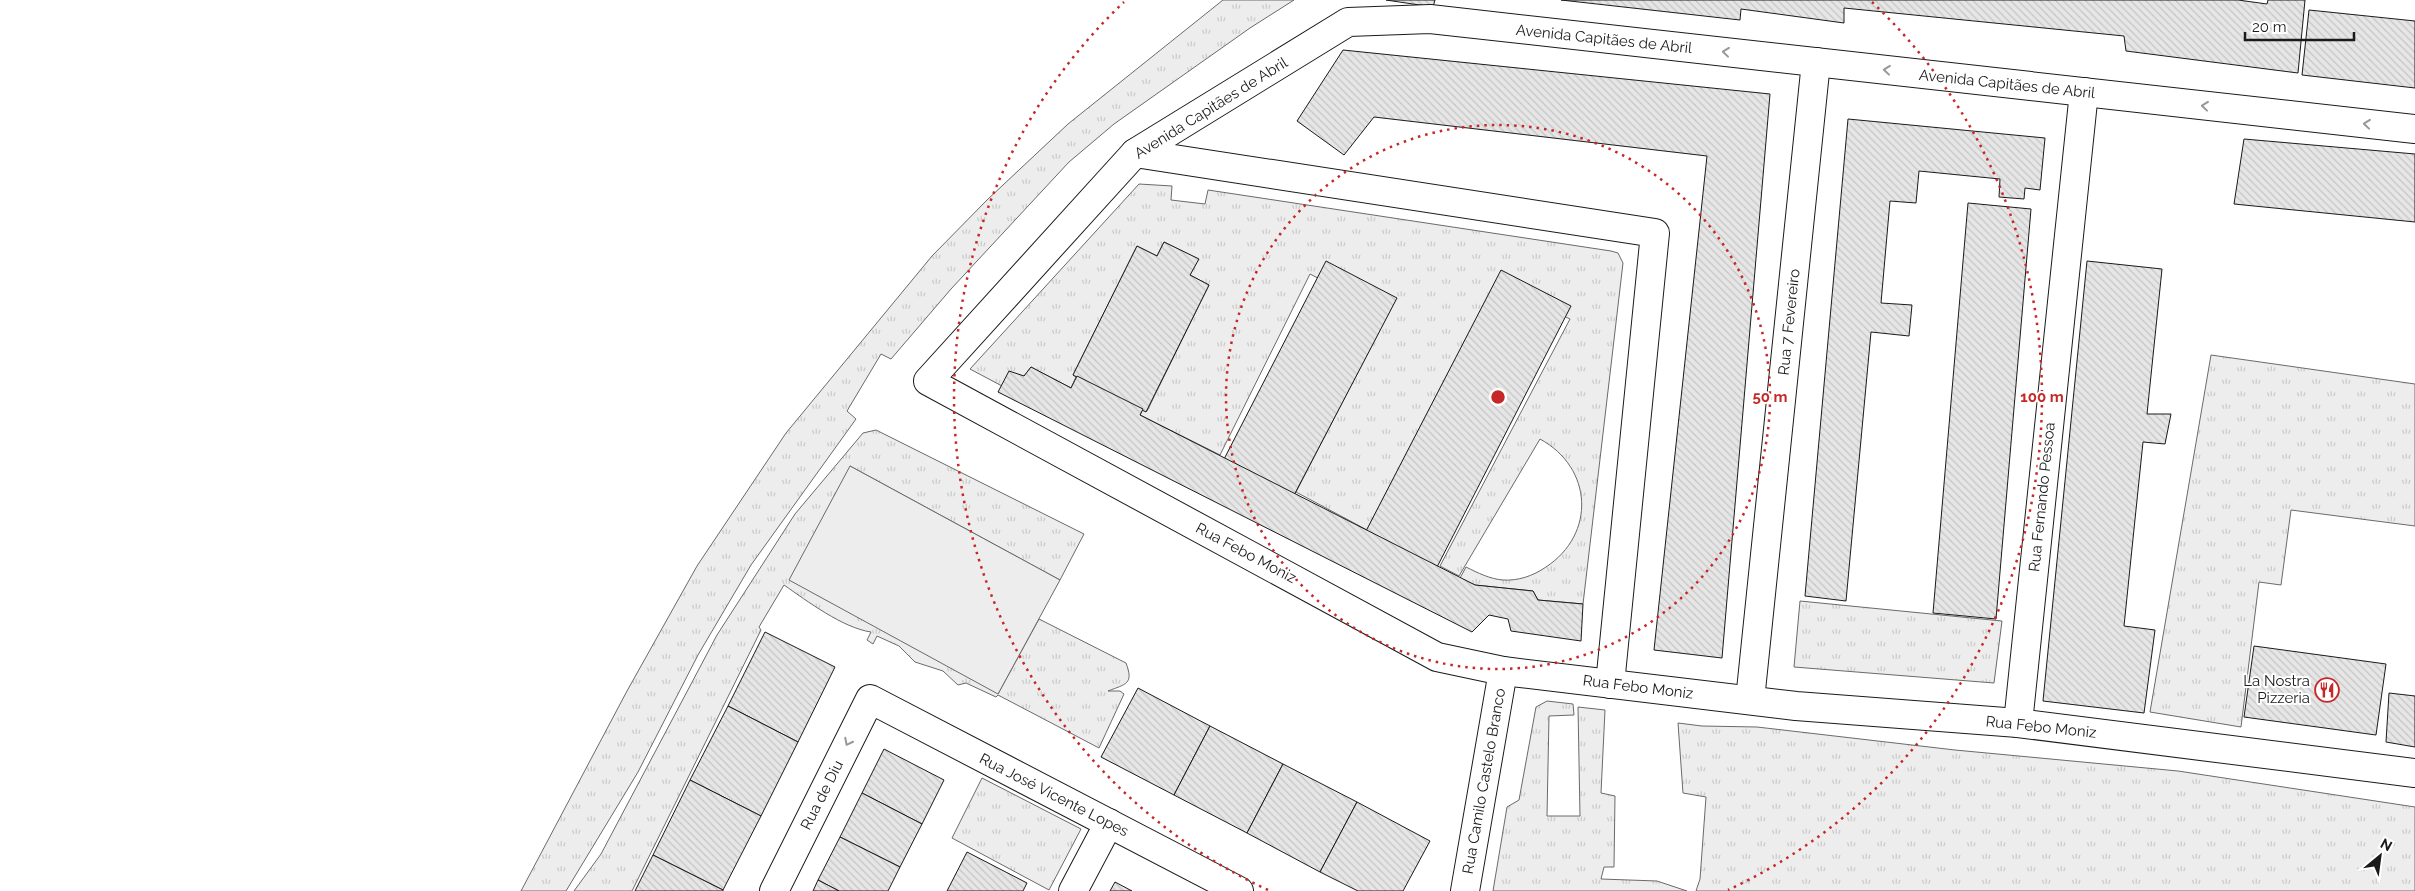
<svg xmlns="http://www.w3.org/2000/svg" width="2415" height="891" font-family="Raleway,sans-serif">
  <defs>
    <pattern id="grass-tufts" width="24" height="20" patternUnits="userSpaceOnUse" patternTransform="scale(1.25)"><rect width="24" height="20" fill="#ededed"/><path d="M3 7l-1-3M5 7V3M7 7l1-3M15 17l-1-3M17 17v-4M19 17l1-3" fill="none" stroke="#cbcbcb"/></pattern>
    <pattern id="building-back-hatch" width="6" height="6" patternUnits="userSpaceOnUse" patternTransform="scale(1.25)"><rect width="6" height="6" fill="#e6e6e6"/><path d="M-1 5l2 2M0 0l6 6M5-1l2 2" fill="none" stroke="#c5c5c5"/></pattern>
  </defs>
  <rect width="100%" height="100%" fill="#fff"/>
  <g fill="url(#grass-tufts)" stroke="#6a6a6a">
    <path d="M1223,0H1294L1250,28L1114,124L1069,162L951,289L891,359L881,354L847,411L856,419L751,565L698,655L638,772L566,891H521L627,691L697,566L786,433L932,256L987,200L1068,124Z"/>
    <path d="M1139,184L1172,186L1171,200L1205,204L1208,190L1611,251L1618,253L1623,263L1583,604L1538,600L1533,591L1475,585L1460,578L1466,567C1478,573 1490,579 1503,580C1518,581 1533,576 1546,567C1596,534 1593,468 1540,439L1459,576L1440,566L1570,319L1495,283L1367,530L1296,492L1388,314L1310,274L1220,455L1140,415L1143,409L1147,411L1209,285L1190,275L1198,259L1164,242L1157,256L1137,246L1073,375L1076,377L1071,388L1031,367L1024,376L1002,386L970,369Z"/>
    <path d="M2211,355L2415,384V526L2291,510L2281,585L2259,582L2241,727L2150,712Z"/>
    <path d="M876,430L1084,534L1060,580L850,466L998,694L1039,619L1126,663C1134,684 1126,684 1108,691H1120L1124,694L1099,748L998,695L996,697L966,683L958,685L943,671L915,662L899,646L877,636L873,644L867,640L871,632C843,628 807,601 784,585L759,627L761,630L632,891H574L601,854L717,635L795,514L863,433Z"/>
    <path d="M1800,601L2002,621L1994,683L1794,667Z"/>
    <path d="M1547,701L1573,704L1574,715L1549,716L1547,816H1580L1578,707L1605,710L1601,793L1615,796L1614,867H1604L1601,879L1657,881L1687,891H1493L1507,807L1519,800L1536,707Z"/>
    <path d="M1678,723L1702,726L1757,727L1955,750L2178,771L2415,807V891H1696L1700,879L1706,797L1683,793Z"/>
    <path d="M982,778L1081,829L1049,890L952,838Z"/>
  </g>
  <path fill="#ededed" stroke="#6a6a6a" d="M850,466L1060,580L998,694L789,580Z"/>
  <g fill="url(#building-back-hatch)" stroke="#1a1a1a">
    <path d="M1386,0H1435L1433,7Z"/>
    <path d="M1561,0H2238L2267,4L2268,0H2305L2298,73L2126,51L2124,36L1844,8V23L1741,9L1740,20Z"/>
    <path d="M2309,10L2415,21V88L2302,75Z"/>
    <path d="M1343,50L1770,94L1722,658L1654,650L1707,156L1374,117L1344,155L1297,121Z"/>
    <path d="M1848,119L2045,138L2040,190L2025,188L2024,199L1999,197L2000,179L1919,171L1916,203L1890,201L1881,303L1912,305L1909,336L1871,332L1846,601L1805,596Z"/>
    <path d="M2244,139L2415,154V222L2234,204Z"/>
    <path d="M1968,203L2031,209L1996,619L1933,613Z"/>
    <path d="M1164,242L1199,259L1190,275L1209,285L1146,412L1073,375L1137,246L1157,256Z"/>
    <path d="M1326,261L1397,298L1292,499L1222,463Z"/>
    <path d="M2087,261L2162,269L2147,414H2171L2165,444L2143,442L2124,626L2155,630L2144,713L2043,701Z"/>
    <path d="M1501,270L1571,306L1436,569L1365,533Z"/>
    <path d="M1031,367L1071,388L1077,376L1143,409L1140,415L1475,585L1533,591L1538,600L1583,604L1581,641L1511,631L1508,619L1489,615L1472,632L998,392L1009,371L1024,376Z"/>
    <path d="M765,632L835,667L798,742L728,706Z"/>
    <path d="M2254,646L2386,664L2376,735L2244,717Z"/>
    <path d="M1138,688L1210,726L1174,795L1101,757Z"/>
    <path d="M2389,693L2415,696V747L2386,742Z"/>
    <path d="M728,706L798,742L761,816L690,780Z"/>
    <path d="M1210,726L1283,764L1247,833L1174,795Z"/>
    <path d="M884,749L944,780L922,824L862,793Z"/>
    <path d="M1283,764L1357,802L1320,872L1247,833Z"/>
    <path d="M690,780L761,816L723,890L653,855Z"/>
    <path d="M862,793L922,824L900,867L840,837Z"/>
    <path d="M1357,802L1430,841L1403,891H1358L1320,872Z"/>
    <path d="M840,837L900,867L888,891H839L818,880Z"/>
    <path d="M967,852L1027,883L1023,891H947Z"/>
    <path d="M653,855L723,890V891H635Z"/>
    <path d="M818,880L839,891H813Z"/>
    <path d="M1115,882L1132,891H1110Z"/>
  </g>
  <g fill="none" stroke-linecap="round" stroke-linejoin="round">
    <g stroke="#1a1a1a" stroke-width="30">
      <g id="minor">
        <path d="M2415,129L1430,19L1348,22L1135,153L928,381L1437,657L1503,671L1796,706L2018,723L2415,773"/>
        <path d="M1135,153L1655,233L1610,684"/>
        <path d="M1750,700L1816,62"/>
        <path d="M2018,723L2084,92"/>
        <path d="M774,891L870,699L1239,891"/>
        <path d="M1073,891L1109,823"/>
        <path d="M1465,891L1503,671"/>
      </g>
    </g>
    <use href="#minor" stroke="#fff" stroke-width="28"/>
  </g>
  <defs><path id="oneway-chevron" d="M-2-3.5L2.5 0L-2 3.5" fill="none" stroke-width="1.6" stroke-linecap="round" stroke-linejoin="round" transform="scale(1.25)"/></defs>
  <g stroke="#989898">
    <use href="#oneway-chevron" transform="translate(1726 52) rotate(-174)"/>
    <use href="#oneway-chevron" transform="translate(1887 70) rotate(-174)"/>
    <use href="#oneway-chevron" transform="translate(2205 106) rotate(-174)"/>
    <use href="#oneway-chevron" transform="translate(2367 124) rotate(-174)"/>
    <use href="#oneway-chevron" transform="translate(848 742) rotate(117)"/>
  </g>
  <g fill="none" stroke="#c62828" stroke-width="2.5" stroke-dasharray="2.5 5">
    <circle cx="1498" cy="397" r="272"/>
    <path d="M1268 890A544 544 0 0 1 1124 2M1872 2A544 544 0 0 1 1728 890"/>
  </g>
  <defs>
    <g id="restaurant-ring" transform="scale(1.25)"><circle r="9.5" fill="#fff" stroke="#c62828" stroke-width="1.5"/><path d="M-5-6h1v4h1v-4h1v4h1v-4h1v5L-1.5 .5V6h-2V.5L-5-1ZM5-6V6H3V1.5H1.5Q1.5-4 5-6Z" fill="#c62828"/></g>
  </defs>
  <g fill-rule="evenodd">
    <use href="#restaurant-ring" x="2327" y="690"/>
  </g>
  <g text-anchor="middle" stroke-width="4" stroke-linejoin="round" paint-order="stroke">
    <g font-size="15" fill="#1a1a1a" stroke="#fff">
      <text transform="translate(1604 39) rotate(6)" y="5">Avenida Capitães de Abril</text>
      <text transform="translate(2007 84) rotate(6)" y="5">Avenida Capitães de Abril</text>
      <text transform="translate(1211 108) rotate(-32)" y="5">Avenida Capitães de Abril</text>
      <text transform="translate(1789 322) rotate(-84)" y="5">Rua 7 Fevereiro</text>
      <text transform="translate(2042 497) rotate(-84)" y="5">Rua Fernando Pessoa</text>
      <text transform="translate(1246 553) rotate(28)" y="5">Rua Febo Moniz</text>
      <text transform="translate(1638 687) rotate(7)" y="5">Rua Febo Moniz</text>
      <text transform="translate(2041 727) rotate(6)" y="5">Rua Febo Moniz</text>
      <text transform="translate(1484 781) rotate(-80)" y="5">Rua Camilo Castelo Branco</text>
      <text transform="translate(822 795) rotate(-63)" y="5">Rua de Diu</text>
      <text transform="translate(1054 795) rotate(27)" y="5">Rua José Vicente Lopes</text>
    </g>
    <g font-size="15" fill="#1a1a1a" stroke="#fff" text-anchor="end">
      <text x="2310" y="686">La Nostra<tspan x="2310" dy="17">Pizzeria</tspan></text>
    </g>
  </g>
  <circle cx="1498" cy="397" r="8" fill="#c62828" stroke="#fff" stroke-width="2.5"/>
  <g font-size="15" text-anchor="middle" font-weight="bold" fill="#c62828" stroke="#fff" stroke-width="4" stroke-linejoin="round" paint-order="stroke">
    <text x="1770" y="402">50 m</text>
    <text x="2042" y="402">100 m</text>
  </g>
  <g transform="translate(2380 856) rotate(29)" stroke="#ffffff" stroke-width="4" paint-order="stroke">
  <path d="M0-4L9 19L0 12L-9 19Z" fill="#1a1a1a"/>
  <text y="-8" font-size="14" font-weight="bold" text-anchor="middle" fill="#1a1a1a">N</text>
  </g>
  <path d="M2245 32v8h109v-8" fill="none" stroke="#1a1a1a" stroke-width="2.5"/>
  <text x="2252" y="32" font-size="15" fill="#1a1a1a" stroke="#ffffff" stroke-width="4" paint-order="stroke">20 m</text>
</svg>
